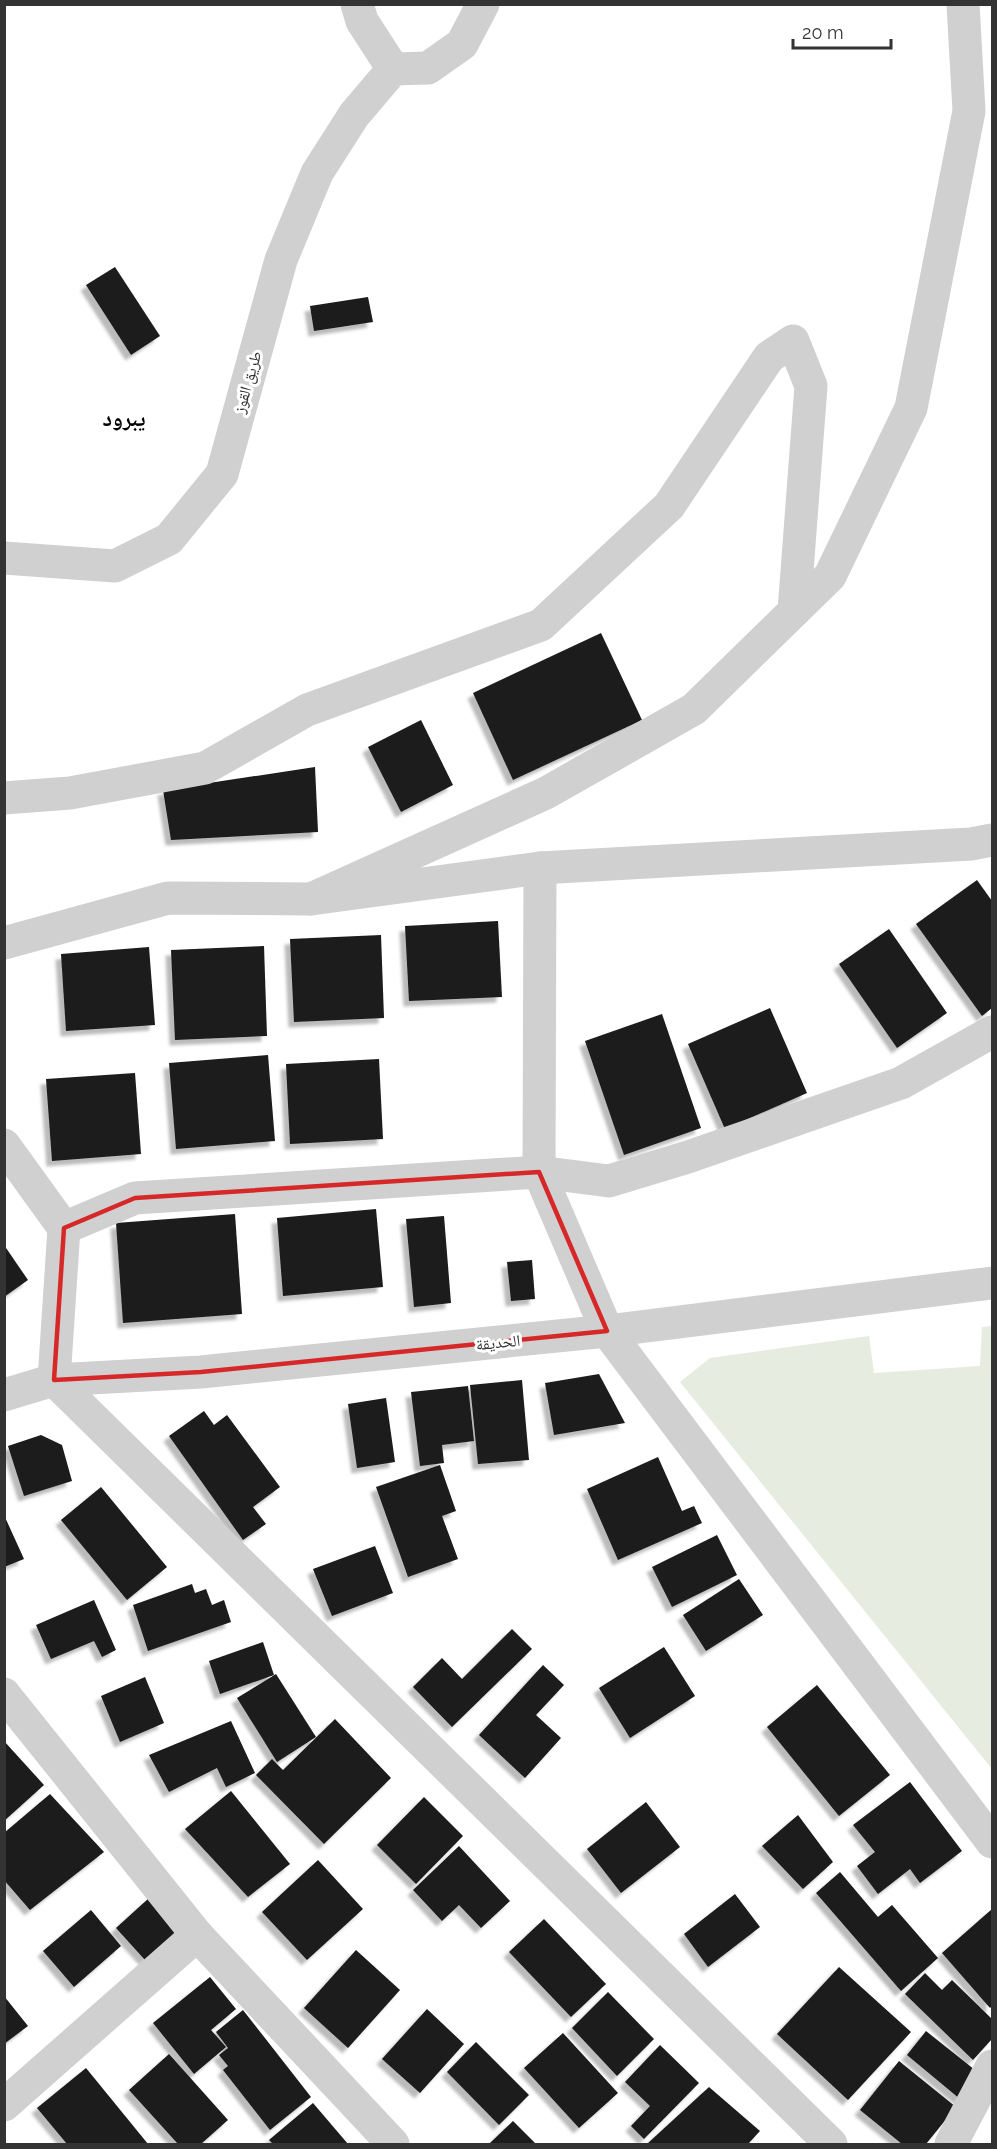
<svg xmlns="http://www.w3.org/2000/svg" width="997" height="2149" font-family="Raleway,'Noto Naskh Arabic',sans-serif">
  <defs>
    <filter id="shadow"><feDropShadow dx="-5.5" dy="5.5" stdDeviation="1.5" flood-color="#0004"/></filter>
  </defs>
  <rect width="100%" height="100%" fill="#fff"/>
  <path fill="#e6ecdf" d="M992,1326V1769L680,1382L710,1358L869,1336L874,1373L980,1366L982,1327Z"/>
  <g fill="#1a1a1a" filter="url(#shadow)">
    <path d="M115,267L160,336L131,355L86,285Z"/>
    <path d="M368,297L373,322L314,331L310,306Z"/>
    <path d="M601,633L642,720L513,780L473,693Z"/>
    <path d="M421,720L453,785L401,812L368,747Z"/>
    <path d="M315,767L318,832L171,840L163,790Z"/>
    <path d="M977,880L992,901V1008L982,1016L916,924Z"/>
    <path d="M498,921L502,997L409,1001L405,926Z"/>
    <path d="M889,929L947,1013L897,1048L839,964Z"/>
    <path d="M381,935L384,1018L294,1022L290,939Z"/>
    <path d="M264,946L267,1036L175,1040L171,950Z"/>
    <path d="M149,947L155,1025L66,1031L61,954Z"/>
    <path d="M770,1008L807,1093L725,1129L688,1044Z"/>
    <path d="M662,1014L701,1128L624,1155L585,1041Z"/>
    <path d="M268,1055L275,1141L176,1149L169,1063Z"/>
    <path d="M379,1059L383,1139L290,1144L286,1064Z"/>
    <path d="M135,1073L141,1154L52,1161L46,1079Z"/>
    <path d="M376,1209L383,1287L283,1296L277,1218Z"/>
    <path d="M235,1214L242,1314L123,1323L116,1223Z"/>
    <path d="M444,1216L451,1303L414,1307L406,1219Z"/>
    <path d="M4,1245L28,1280L4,1297Z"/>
    <path d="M532,1260L535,1299L511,1301L507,1262Z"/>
    <path d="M599,1374L625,1423L554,1435L545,1383Z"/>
    <path d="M522,1380L529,1460L478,1464L470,1385Z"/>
    <path d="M468,1386L474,1441L442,1445L444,1463L420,1466L411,1392Z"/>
    <path d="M386,1398L395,1462L357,1468L348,1404Z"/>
    <path d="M204,1411L214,1425L227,1415L280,1487L253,1507L266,1524L243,1540L169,1436Z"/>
    <path d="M41,1435L62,1445L72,1481L24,1496L8,1446Z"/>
    <path d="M658,1457L682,1511L694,1506L702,1523L618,1560L587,1489Z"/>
    <path d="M440,1465L456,1511L442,1516L458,1559L408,1577L376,1487Z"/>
    <path d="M101,1487L167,1567L127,1600L61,1520Z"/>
    <path d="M4,1515L24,1559L4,1567Z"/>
    <path d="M717,1535L737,1575L672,1607L652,1567Z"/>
    <path d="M375,1546L393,1593L332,1616L313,1569Z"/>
    <path d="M739,1579L763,1615L706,1651L683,1615Z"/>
    <path d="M192,1584L195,1593L206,1589L212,1605L224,1600L231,1622L148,1651L133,1605Z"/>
    <path d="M94,1600L116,1650L102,1657L94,1641L51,1659L36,1625Z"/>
    <path d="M512,1629L532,1649L452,1727L413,1687L442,1658L462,1679Z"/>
    <path d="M263,1642L274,1675L220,1694L209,1661Z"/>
    <path d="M664,1647L695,1696L630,1738L599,1688Z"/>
    <path d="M543,1665L564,1685L536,1715L561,1738L525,1778L479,1735Z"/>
    <path d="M276,1674L316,1737L277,1762L237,1698Z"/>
    <path d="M145,1677L164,1723L120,1742L101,1696Z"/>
    <path d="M817,1685L890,1775L839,1816L767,1727Z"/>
    <path d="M335,1719L391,1778L324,1844L256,1775L272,1759L283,1770Z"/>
    <path d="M231,1721L255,1773L226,1787L217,1768L169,1792L149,1755Z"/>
    <path d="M4,1741L44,1785L4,1821Z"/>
    <path d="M910,1782L962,1851L920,1883L910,1869L878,1894L857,1866L875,1852L853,1825Z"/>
    <path d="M231,1791L290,1864L248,1897L185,1829Z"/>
    <path d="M50,1794L104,1852L30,1910L4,1880V1833Z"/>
    <path d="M424,1797L463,1836L416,1884L377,1845Z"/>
    <path d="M646,1802L680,1847L621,1893L587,1849Z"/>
    <path d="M798,1815L833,1862L803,1889L762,1846Z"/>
    <path d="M459,1846L510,1901L481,1928L459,1905L442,1921L413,1890Z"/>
    <path d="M318,1860L363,1909L307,1960L262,1912Z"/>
    <path d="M840,1872L878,1917L892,1905L938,1958L901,1991L816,1893Z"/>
    <path d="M735,1894L760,1927L708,1967L684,1934Z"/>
    <path d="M149,1898L178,1931L145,1960L116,1928Z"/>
    <path d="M992,1909V2006L990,2008L942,1953Z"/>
    <path d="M91,1910L121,1946L74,1987L43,1951Z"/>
    <path d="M544,1919L606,1984L571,2017L509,1952Z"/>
    <path d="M356,1950L400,1990L348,2048L304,2008Z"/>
    <path d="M839,1967L911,2032L848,2100L777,2034Z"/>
    <path d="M925,1973L942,1990L952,1980L992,2019V2039L973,2060L905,1994Z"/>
    <path d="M210,1977L236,2009L211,2030L226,2047L194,2074L153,2023Z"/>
    <path d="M608,1992L654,2039L617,2076L572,2028Z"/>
    <path d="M4,1996L28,2026L4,2044Z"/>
    <path d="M427,2009L464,2044L420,2093L382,2059Z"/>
    <path d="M243,2010L311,2097L270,2130L223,2070L228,2066L219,2055L228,2048L216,2032Z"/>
    <path d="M926,2031L980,2074L960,2099L907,2055Z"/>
    <path d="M563,2033L618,2093L579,2128L524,2068Z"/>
    <path d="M476,2042L529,2095L499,2125L447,2072Z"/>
    <path d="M660,2045L699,2083L644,2139L631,2126L650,2106L625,2082Z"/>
    <path d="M169,2054L228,2120L201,2144H178L129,2090Z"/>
    <path d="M899,2061L956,2107L926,2144H902L860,2110Z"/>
    <path d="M86,2068L148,2144H67L37,2108Z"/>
    <path d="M709,2087L760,2131L748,2144H647Z"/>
    <path d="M313,2103L348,2144H273L269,2140Z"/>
    <path d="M513,2121L536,2144H489Z"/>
  </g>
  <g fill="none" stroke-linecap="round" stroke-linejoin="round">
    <g stroke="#d0d0d0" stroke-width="33">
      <path d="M357,4L362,21L393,69"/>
      <path d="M4,558L115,566L169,539L222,474L281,260L317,173L354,115L393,69L428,68L462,44L483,4"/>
      <path d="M4,798L70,793L205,768L307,710L541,625L669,506L769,357L793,341L811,386L794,611"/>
      <path d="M540,868L539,1172L607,1331L992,1842"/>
      <path d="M311,899L546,793L694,709L830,576L911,408L969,111L963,4"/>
      <path d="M4,943L168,898L311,899L540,868L971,844L992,840"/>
      <path d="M4,1145L64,1228L54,1380L831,2144"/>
      <path d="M64,1228L135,1198L539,1172L609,1181L688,1157L901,1083L992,1032"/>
      <path d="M4,1395L54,1380L201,1372L607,1331L992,1283"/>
      <path d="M4,1694L197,1935L393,2144"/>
      <path d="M4,2105L197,1935"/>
      <path d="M951,2144L992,2066"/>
    </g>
  </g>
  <path fill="none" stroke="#d62828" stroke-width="4.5" stroke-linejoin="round" d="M539,1172L607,1331L201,1372L54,1380L64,1228L135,1198Z"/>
  <g text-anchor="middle" stroke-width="6" stroke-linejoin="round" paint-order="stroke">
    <g font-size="16" fill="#333" stroke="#fff">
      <text transform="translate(247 382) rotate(-74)" y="6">طريق القوز</text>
      <text transform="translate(498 1342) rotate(-6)" y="6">الحديقة</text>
    </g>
    <g font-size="22" font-weight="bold" fill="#000" stroke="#fff">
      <text x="124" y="426">يبرود</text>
    </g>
  </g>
  <rect width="997" height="2149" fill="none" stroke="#333333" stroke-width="12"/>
  <path d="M793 39v9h98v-9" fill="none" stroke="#333333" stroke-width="3"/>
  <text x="802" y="39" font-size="18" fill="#333333" stroke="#ffffff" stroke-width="4.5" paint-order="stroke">20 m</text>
</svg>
